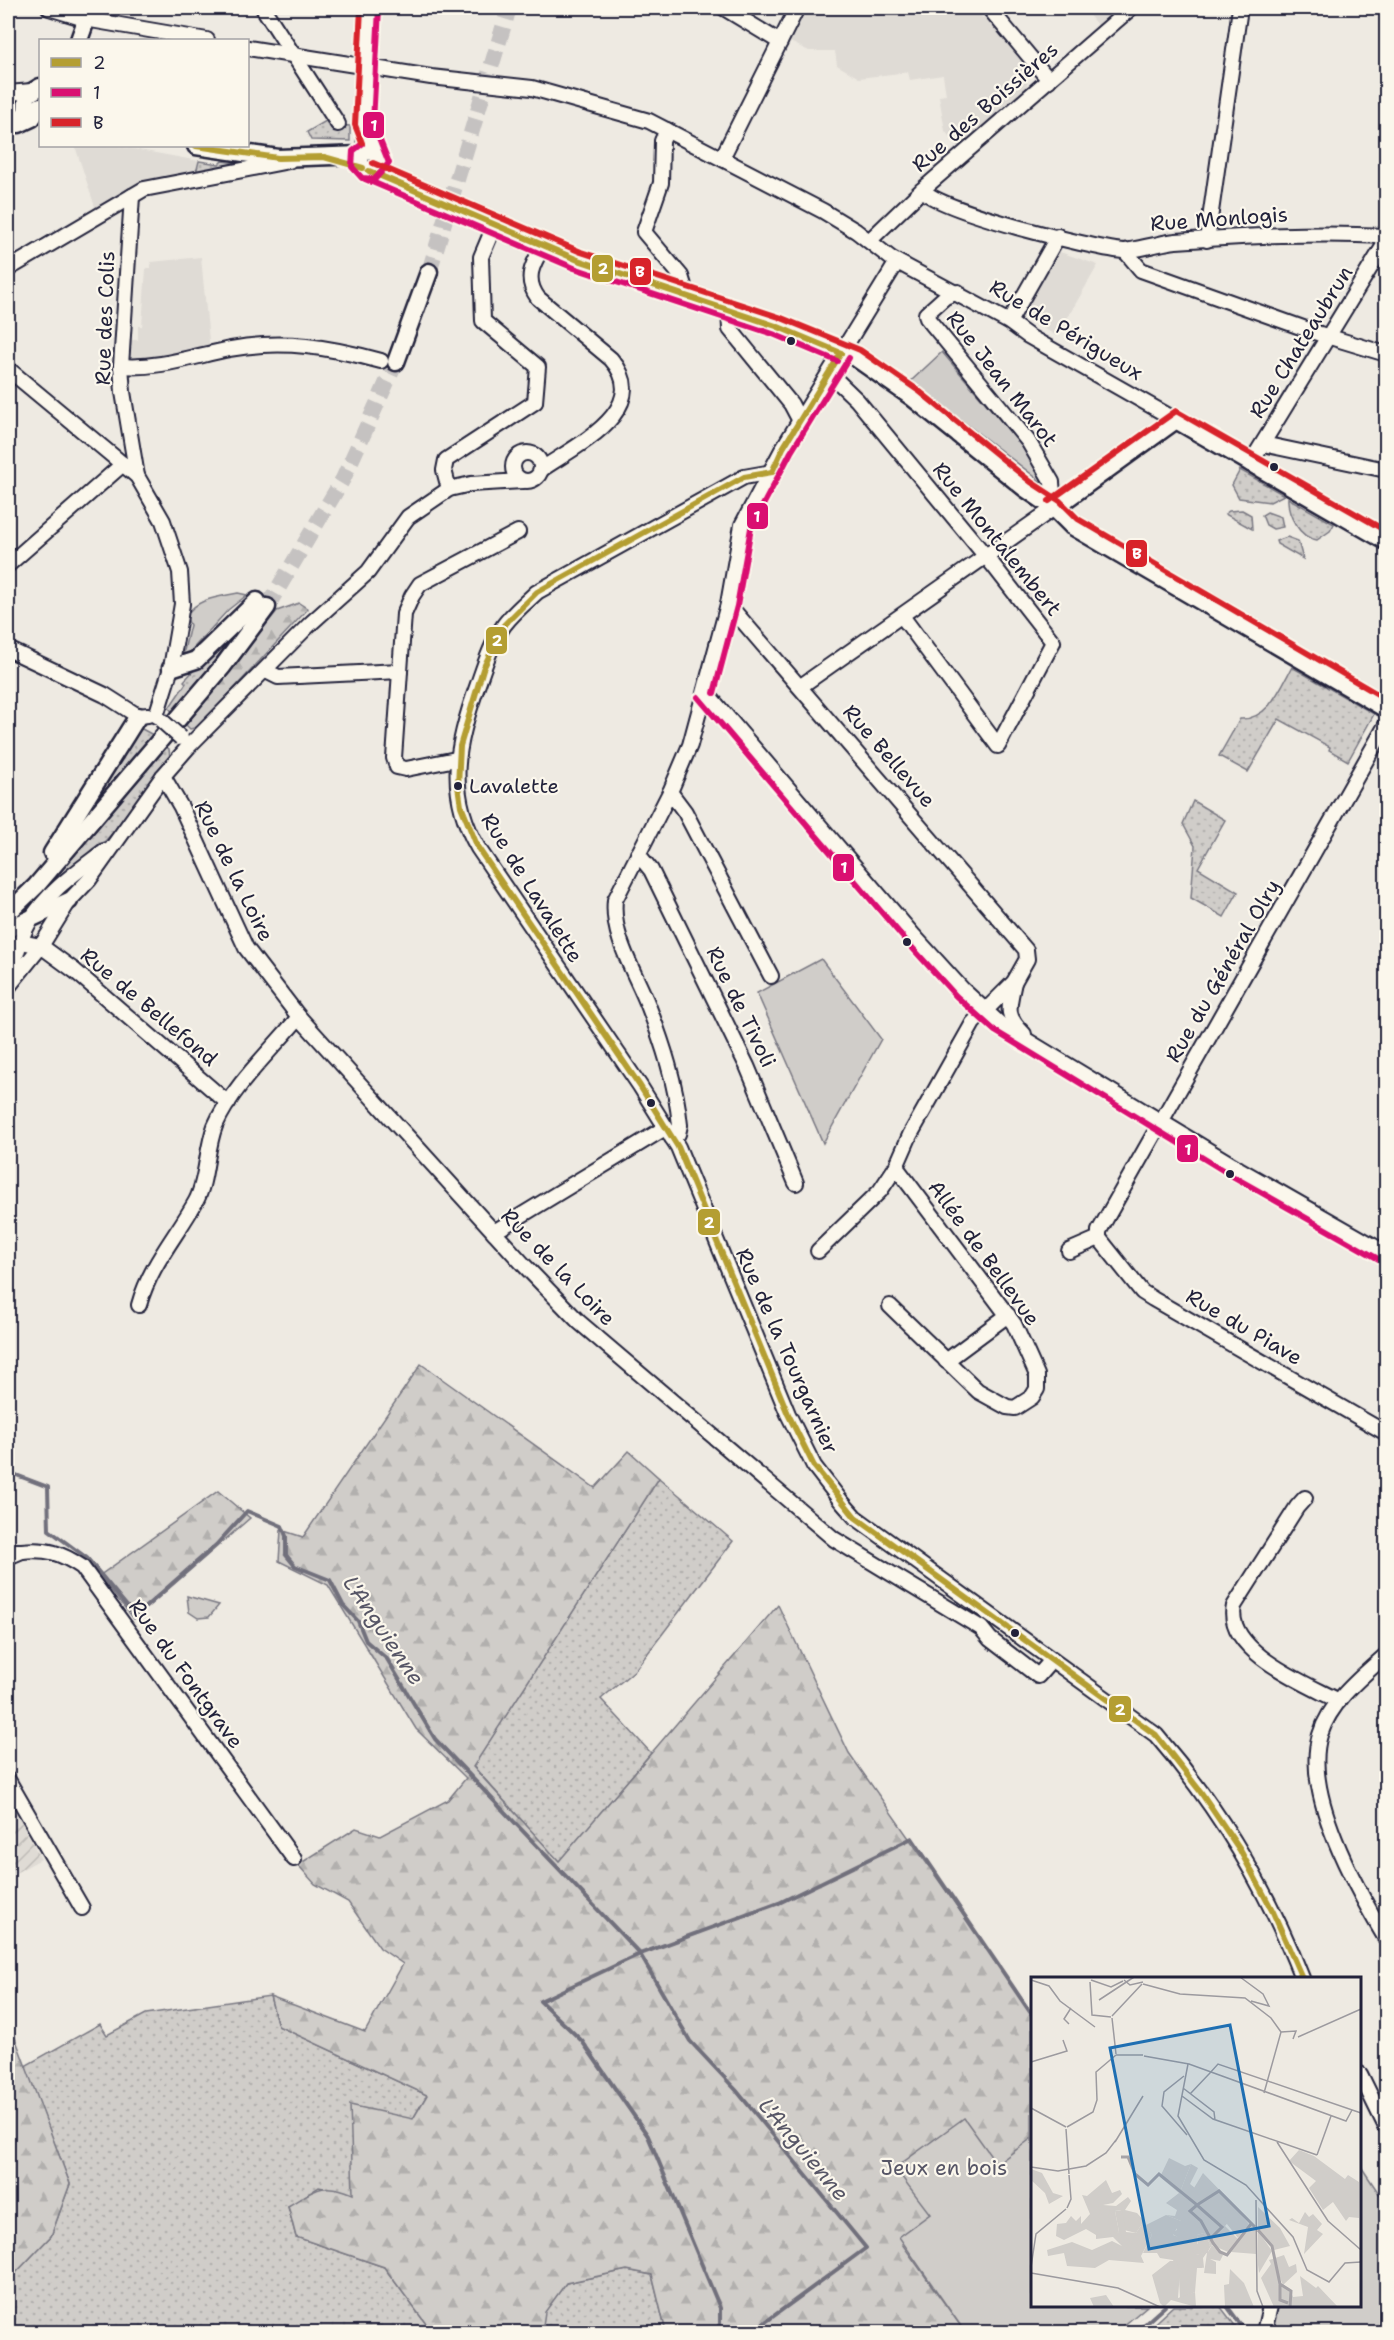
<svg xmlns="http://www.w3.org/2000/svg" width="1394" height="2340" font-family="'Shantell Sans',sans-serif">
  <defs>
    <pattern id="industrial-furrows" width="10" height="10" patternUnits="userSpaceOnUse" patternTransform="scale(1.5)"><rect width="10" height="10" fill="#dfdbd5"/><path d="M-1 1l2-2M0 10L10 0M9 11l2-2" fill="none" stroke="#bfbcb8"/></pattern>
    <pattern id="grass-dots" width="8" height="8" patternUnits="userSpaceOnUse" patternTransform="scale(1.5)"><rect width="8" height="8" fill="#d0cdc9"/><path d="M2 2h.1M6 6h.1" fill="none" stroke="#b2b0ae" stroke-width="1.8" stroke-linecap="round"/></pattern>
    <pattern id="forest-firs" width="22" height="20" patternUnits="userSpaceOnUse" patternTransform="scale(1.5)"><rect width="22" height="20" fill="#d0cdc9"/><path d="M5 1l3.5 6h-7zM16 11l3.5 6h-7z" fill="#b2b0ae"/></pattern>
  </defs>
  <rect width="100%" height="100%" fill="#eeeae2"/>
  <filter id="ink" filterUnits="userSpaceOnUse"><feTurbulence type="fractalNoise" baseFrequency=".0167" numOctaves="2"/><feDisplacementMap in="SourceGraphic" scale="12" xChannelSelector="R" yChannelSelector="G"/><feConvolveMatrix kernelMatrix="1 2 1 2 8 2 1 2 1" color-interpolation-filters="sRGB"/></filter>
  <g filter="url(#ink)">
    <g fill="#dfdbd5">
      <path d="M809,8H980L982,10L979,13L983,18L986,15L1028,66L1027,90L959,148L945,131L939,96L946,95L943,75L910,80L908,72L859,78L837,65L835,51H809L788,41Z"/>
      <path d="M1083,8H1119L1098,26Z"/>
      <path d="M75,146H118L199,161L196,173L142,182L96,210Z"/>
      <path d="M1057,251L1098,265L1057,336L1020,315Z"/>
      <path d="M201,257L210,351L137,364L129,355L130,340H138V326H142L146,268H151V262Z"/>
    </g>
    <path fill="url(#industrial-furrows)" d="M8,1797L41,1859L8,1877Z"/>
    <g fill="url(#grass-dots)" stroke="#797882" stroke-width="1.5">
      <path d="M331,118L336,125L350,126V141L311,140L307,132Z"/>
      <path d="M199,161L219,164L222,161L237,163L236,166L196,173Z"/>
      <path d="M1240,470L1284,495L1270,502L1239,498L1232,485Z"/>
      <path d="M1288,498L1334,524L1330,531L1317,540C1299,538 1287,514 1288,498Z"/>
      <path d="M1242,510L1251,515L1252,529L1225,514L1229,511Z"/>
      <path d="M1267,512L1281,517L1283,527L1273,529L1266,525L1262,515Z"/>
      <path d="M1287,537L1298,541L1303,559L1277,544L1276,541Z"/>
      <path d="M243,623L174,714L169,708L186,683L184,681L216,646Z"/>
      <path d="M1292,667L1374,714L1348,761L1329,750L1330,747L1279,719L1248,772L1219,756L1240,719C1268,720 1280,689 1292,667Z"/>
      <path d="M142,729L153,735L72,834L136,730Z"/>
      <path d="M165,746L169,749L170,758L121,824L92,855L57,880L56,877Z"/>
      <path d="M1193,801L1225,820L1198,868L1238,892L1224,917L1191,898L1195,846L1183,824Z"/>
      <path d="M659,1478L733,1541L635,1670L601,1699L651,1753L559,1862L473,1766Z"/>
      <path d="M270,1996L278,2026L427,2095L413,2119L353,2194L319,2187L288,2207L296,2237L384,2267L432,2332H8V2281L51,2236L70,2184L25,2066L100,2024L107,2035L146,2014Z"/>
      <path d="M627,2270L652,2275L666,2332H542L544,2312L566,2283Z"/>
      <path d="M1173,2306H1220L1240,2332H1145Z"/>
    </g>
    <g fill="url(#forest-firs)" stroke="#797882" stroke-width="1.5">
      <path d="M299,603L308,609L198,727L190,729L186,725L277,611Z"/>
      <path d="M421,1364L595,1488L629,1451L659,1478L473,1767L559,1861L778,1605L849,1753L1032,2013V2142L902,2244L965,2332H666L652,2275L627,2270L566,2283L545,2312L542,2332H478L469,2329L465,2332H432L384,2267L296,2237L288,2206C315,2190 322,2181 353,2194L350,2105L413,2119L427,2095L278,2026L270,1996L365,2032L403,1964L380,1948L348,1902L315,1884L298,1865L356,1828L380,1836L448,1800L466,1778L416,1729L328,1585L279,1561L281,1530L303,1537Z"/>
      <path d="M218,1491L250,1518L134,1619L99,1576Z"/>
      <path d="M8,2019L70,2184L51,2236L8,2281Z"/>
    </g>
    <g fill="#d0cdc9" stroke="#797882" stroke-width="1.5">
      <path d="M942,352L1029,454L1043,483L911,381Z"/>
      <path d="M238,593L247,595L228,610L187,655H183L190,625L186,616C197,598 219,597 238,593Z"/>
      <path d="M821,959L881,1039L823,1143L757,993Z"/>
      <path d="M187,1596L219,1605L209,1617L198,1618L189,1612Z"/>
      <path d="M964,2118L997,2164L1032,2138V2306H1147L1116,2332H965L899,2237L930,2214L895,2168Z"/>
      <path d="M1360,2165L1386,2204V2332H1269L1276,2306H1360Z"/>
    </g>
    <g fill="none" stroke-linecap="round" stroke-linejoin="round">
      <g stroke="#716f7c" stroke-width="4">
        <path d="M8,1464L11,1473L48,1487L49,1530L87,1558L135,1616L216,1545L247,1511L282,1526L286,1536V1555L295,1566L330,1580L343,1605L358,1621L366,1641L387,1659L435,1739L640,1954L779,1903L912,1838L1032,2015"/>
        <path d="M1227,2306L1246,2332"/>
        <path d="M720,2332V2308L648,2136L582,2041L540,2001L640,1954L690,2041L736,2090L866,2248L752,2332"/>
        <path d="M1136,2332L1165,2306"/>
      </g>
      <g stroke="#c5c2c1" stroke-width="16" stroke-dasharray="16 8" stroke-linecap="butt">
        <path d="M429,272L509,8"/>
        <path d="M267,607L343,479L396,362"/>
      </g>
      <g stroke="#22223b" stroke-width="18">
        <g id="minor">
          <path d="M49,8L85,19L207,40"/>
          <path d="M263,8L338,124"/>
          <path d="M724,8L780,42"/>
          <path d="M989,8L1049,80"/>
          <path d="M248,48L431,77L532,88L649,121L823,211L856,231L892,259L1009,322L1028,336L1176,420"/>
          <path d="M8,93L32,91"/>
          <path d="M367,130L377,153"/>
          <path d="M667,130L662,141L661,183L644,232L681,276L687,295"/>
          <path d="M364,153L370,8"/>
          <path d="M722,158L797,8"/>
          <path d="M922,190C944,212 1088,247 1123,251C1133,251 1163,242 1176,241C1246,236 1316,232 1386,236"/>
          <path d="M132,196L121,366L123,392L137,476"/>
          <path d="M1207,240L1240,8"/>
          <path d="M869,241L922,190L1131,8"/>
          <path d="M1125,251L1141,270L1320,334L1386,354"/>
          <path d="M8,269L144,189L289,161"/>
          <path d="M729,311L730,329L791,404L800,421"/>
          <path d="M1009,322L1058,236"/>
          <path d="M121,366C159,369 194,356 230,349C283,339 330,347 381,361"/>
          <path d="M8,369L137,476L163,521L180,572L182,604L171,668L156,716"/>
          <path d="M830,374L857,400L993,565L1053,642L998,746L902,616"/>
          <path d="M1263,444L1386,470"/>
          <circle cx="527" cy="467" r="14"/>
          <path d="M1250,464L1386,242"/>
          <path d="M542,469C575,446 655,409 611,359L538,298C524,279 532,265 543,246"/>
          <path d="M772,472L744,477L537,592C525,603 513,613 504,625C492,642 485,664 478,684C457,742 445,791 478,848L640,1086L678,1147L788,1414L814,1466L841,1501L855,1517L1156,1735C1219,1808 1267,1888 1302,1978"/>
          <path d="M449,489L444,470L446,460L535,402L538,367L483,321L481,257L495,224"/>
          <path d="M8,565L123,464"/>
          <path d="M728,604L1026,950L1027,959L1014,982L973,1023L910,1135L896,1167L1014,1324L1037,1375V1389L1032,1397L1015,1408L1007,1407L978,1391L890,1306"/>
          <path d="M8,649L105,695L138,716L148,715"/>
          <path d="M266,671L278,677L400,671"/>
          <path d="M801,686L1054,508L1052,482L1028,441L927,318L926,314L945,297L958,292"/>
          <path d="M705,691L914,936L963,990L1000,1024L1239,1169L1386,1253"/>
          <path d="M456,759L406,769L397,767L394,758L403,628L404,614L412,596L420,584L518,532"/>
          <path d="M163,776L181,807L246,948L299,1017L523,1264L579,1322L834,1539L981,1628L990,1639L1038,1676L1052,1660"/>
          <path d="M670,792L685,812L771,976"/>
          <path d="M638,854L651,870L747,1066L796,1183"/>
          <path d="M21,942L41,946L75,971L228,1103"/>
          <path d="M9,982C15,961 19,939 30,921C47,892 78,871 104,851"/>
          <path d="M1014,982C1009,1007 1004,1015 1024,1034"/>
          <path d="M8,987L41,946L69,901L89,880L163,776L190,745L310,624L368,572L408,517L449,489L471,484L523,481"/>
          <path d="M672,1138L678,1134L680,1125C676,1083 663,1044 648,1005C635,972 611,936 615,900L670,792L690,745L728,604L742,525L783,448L897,262"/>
          <path d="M494,1232L665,1128"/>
          <path d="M1099,1238V1231L1386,725"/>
          <path d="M1099,1238L1142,1292L1153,1299L1386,1433"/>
          <path d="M818,1251L880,1191L896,1167"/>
          <path d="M1069,1251L1099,1238"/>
          <path d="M139,1305C150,1265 176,1237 196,1201C207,1181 206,1149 215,1126C233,1085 271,1051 299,1017"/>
          <path d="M946,1361L1008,1315"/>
          <path d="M1305,1498L1297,1507L1234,1606C1224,1651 1307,1684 1339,1701"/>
          <path d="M8,1551H22L8,1557"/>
          <path d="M22,1551C47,1548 61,1553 82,1567L294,1859"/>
          <path d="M1386,1655C1361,1677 1330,1702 1320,1735C1302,1793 1357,1890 1386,1939"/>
          <path d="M8,1780L82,1908"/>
          <path d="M1360,2074L1386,2127"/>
          <path d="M1264,2332L1270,2306"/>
        </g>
      </g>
      <g stroke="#22223b" stroke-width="21">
        <g id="major">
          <path d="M79,40L84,26L85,8"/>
          <path d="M19,124L32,118L40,106"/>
          <path d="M9,127L26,113L27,95L40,87"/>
          <path d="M196,146L278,158L361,155"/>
          <circle cx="370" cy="161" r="10"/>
          <path d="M369,171L578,260L776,326L856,358L913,398L1026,489L1054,508L1072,526L1386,709"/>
          <path d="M396,362L429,272"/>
          <path d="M1054,508L1176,420L1386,541"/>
          <path d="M171,668L196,660L257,601"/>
          <path d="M52,853L138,716"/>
          <path d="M8,913L36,886L223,666L267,607"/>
          <path d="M8,929L69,901"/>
        </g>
      </g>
      <use href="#minor" stroke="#fbf7ec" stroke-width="14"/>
      <use href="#major" stroke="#fbf7ec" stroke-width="16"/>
      <g stroke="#22223b" stroke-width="18" stroke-linecap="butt">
        <path id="minor-bridge" d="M161,720L181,738"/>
      </g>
      <use href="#minor-bridge" stroke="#fbf7ec" stroke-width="14"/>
      <g stroke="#fbf7ec" stroke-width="10">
        <g id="bus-1">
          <path d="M196,146L278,158L324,157L363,168"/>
          <path d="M369,171L578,260L776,326L841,353"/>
          <path d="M772,472L744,477L537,592L504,625L483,669L460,746L458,786L461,806L478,848L640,1086L678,1147L788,1414L814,1466L855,1517L1156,1735L1200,1791L1240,1850L1273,1912L1302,1978"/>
          <path d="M772,472L783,448L841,353"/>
        </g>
      </g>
      <g stroke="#fbf7ec" stroke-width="10">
        <g id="bus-2">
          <path d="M362,144L353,151L352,167L362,178L375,179L389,163L373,123L379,8"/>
          <path d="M365,179L574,268L773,334L837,361"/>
          <path d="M714,693L737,606L751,528L791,452L849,358"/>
          <path d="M698,697L907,942L956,996L995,1031L1234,1177L1382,1261"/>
        </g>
      </g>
      <g stroke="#fbf7ec" stroke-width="10">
        <g id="bus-3">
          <path d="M361,8L355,125L362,143"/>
          <path d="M373,163L581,252L779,317L860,350L919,391L1031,482L1060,501L1078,519L1386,699"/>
          <path d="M1049,501L1176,411L1386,531"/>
        </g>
      </g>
      <use href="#bus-1" stroke="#b49e32" stroke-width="6"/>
      <use href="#bus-2" stroke="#da0f71" stroke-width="6"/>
      <use href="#bus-3" stroke="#d8232a" stroke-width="6"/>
    </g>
  </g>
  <g fill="#22223b" stroke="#fbf7ec" stroke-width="2">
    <circle cx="791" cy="341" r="5"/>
    <circle cx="1274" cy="467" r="5"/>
    <circle cx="458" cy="786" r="5"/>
    <circle cx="907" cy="942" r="5"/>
    <circle cx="651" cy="1103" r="5"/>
    <circle cx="1230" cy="1174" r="5"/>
    <circle cx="1015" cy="1633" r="5"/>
  </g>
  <g text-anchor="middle" stroke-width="4.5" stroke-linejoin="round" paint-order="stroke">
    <g font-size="20" fill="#22223b" stroke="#fbf7ec" text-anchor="start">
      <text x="469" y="793">Lavalette</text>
    </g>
    <g font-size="21" fill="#22223b" stroke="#fbf7ec">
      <text transform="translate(985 107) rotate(-41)" y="7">Rue des Boissières</text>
      <text transform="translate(1219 219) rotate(-4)" y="7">Rue Monlogis</text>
      <text transform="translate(105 318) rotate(-88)" y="7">Rue des Colis</text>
      <text transform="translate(1066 330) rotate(31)" y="7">Rue de Périgueux</text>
      <text transform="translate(1301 342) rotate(-58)" y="7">Rue Chateaubrun</text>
      <text transform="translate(1002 379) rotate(52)" y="7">Rue Jean Marot</text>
      <text transform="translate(997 539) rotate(51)" y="7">Rue Montalembert</text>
      <text transform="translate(889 756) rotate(49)" y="7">Rue Bellevue</text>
      <text transform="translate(234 871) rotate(64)" y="7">Rue de la Loire</text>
      <text transform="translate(532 888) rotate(58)" y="7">Rue de Lavalette</text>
      <text transform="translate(1223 971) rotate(-60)" y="7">Rue du Général Olry</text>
      <text transform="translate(149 1007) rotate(40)" y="7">Rue de Bellefond</text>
      <text transform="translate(741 1007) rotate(64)" y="7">Rue de Tivoli</text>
      <text transform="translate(984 1253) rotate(54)" y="7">Allée de Bellevue</text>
      <text transform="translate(558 1267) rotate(46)" y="7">Rue de la Loire</text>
      <text transform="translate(1244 1327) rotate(30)" y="7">Rue du Piave</text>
      <text transform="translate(787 1351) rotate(66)" y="7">Rue de la Tourgarnier</text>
      <text transform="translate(186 1674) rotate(54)" y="7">Rue du Fontgrave</text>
    </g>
    <g font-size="21" fill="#565566" stroke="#fbf7ec">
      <text x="944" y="2175">Jeux en bois</text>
    </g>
    <g font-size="22" font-style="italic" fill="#575666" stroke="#fbf7ec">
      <text transform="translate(384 1630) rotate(56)" y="8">L'Anguienne</text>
      <text transform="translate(804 2149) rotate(50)" y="8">L'Anguienne</text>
    </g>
  </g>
  <g transform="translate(1031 1977)">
    <rect width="330" height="330" fill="#eeeae2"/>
    <path d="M160,187L167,191L159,207L164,211L158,222L149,215ZM75,203L81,216L89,213L91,217L82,226L72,228L85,229L97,220L100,224L94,233L106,236L113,244L105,256L93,253L90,233L84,234L88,255L82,258H65L55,252L33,263L25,259L26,247L35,246L40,239L45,244L50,239V247L59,237L51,218L56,219ZM274,235L278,240L282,237L291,247L286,253L292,257L273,277L277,250L258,243L261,241L268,246ZM135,238L150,244L142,258L167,267L166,258L173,256L179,267L177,275L181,268L192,278L189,284L179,282L185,285V297L173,296L176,276L165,278L172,291H166L164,315L149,322L148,300L142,283L129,281L126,276H112L121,258L115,248ZM220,247L225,252V277L200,275ZM227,254L241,274L228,296L227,288ZM253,278L258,290L265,287L266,295L252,308L249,301L248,308L258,311L262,320L272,319L269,299L285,311L287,309L307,330H243L230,301L240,287L238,283ZM199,292L213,306L223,330H194L193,308L198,307ZM75,318L83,330H63L59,321Z" fill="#d0cdc9"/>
    <path d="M138,181L154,189L160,187L149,215L157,221L172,196L208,233L194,249L208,263L197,278V275L181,268L172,281L173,291L162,284L165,278L176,275L179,267L173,256L166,258L167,275L162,276V264L156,266L140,256L146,253L144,246L150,244L135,238L144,239L146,233L135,226L148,216L129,200ZM0,192L11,196L22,216L32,219L18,227L14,216L0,203ZM91,233L95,255L105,256L113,244L121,258L110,279L113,286L78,283L64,291L36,289L33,276L17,279L16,273L41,265L61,273L81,264L91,269L82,260L65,262V258L88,255L84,234ZM139,284H145L149,295L147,321L164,315L165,330L140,323L133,330L129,326L121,298Z" fill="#d0cdc9"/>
    <path d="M268,173L283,179L314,202L317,198L328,205V241L318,240L315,244L302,225L292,233L278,211L285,204L258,184ZM227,230L249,251L259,269L243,273L227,252ZM207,234L218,247L207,261L192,242Z" fill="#d0cdc9"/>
    <path fill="none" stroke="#a6a3a7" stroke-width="3" d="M90,180H97L104,197L117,208L128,197L166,228L188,214L224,250M227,253L241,269L249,307L260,314L259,330M180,261L191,250L166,228L159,234L170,244L182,266L189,275L196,278L220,247M249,308V323L257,326"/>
    <path fill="none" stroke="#9c9a9f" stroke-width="1.5" d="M209,0L232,17L238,29L220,24M0,3L18,9L29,24L64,50M60,3L80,10L92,4M93,3L99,8L112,5M59,5L61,38L80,40M112,7L149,17L214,21L240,41L250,55M68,23L103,0M81,39L111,7M81,41L85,77M38,47L33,42L40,31M250,55L265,54L262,62M267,60L330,32M85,78H112M113,79L158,87L315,144L321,133M0,85L36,74L32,63M157,87L147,139L173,183L215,208L262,260L276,293L298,305L314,286L330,285M178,97L187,87L330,136M153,99L133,115L131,129L156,158M152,111L183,135L184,143M233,116L250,55M159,117L178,97M151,119L182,142L286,178M0,131L35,150M36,150L62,135L66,123L65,95L85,78M35,152L38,197M84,165L112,119M246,165L297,244L330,273M286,178L300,139M0,190L27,194L55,189L75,176L85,163M225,223L226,314L232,330M36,231L40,222L38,198M0,290L5,257L35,232M0,296L87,311L129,330"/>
    <path fill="#1f6fb2" fill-opacity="0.15" stroke="#1f6fb2" stroke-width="3" d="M199,48L238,249L118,272L79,71Z"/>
    <rect width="330" height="330" fill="none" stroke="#22223b" stroke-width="3"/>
  </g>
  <g stroke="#fbf7ec" stroke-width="2">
    <rect x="362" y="111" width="23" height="28" rx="6" fill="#da0f71"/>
    <rect x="591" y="254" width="23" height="29" rx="6" fill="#b49e32"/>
    <rect x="629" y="257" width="23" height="29" rx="6" fill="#d8232a"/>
    <rect x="746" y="502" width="23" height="28" rx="6" fill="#da0f71"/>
    <rect x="1125" y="539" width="23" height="29" rx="6" fill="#d8232a"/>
    <rect x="485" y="626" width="23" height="29" rx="6" fill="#b49e32"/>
    <rect x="832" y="853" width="23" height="29" rx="6" fill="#da0f71"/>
    <rect x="1176" y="1134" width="23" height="29" rx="6" fill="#da0f71"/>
    <rect x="697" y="1208" width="24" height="28" rx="6" fill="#b49e32"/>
    <rect x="1108" y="1695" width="24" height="28" rx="6" fill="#b49e32"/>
  </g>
  <g font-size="16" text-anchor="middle" font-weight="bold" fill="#fff">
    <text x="374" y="131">1</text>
    <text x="603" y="274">2</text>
    <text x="640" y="277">B</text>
    <text x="757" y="522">1</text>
    <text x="1137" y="559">B</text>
    <text x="497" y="646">2</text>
    <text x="844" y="873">1</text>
    <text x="1188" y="1155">1</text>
    <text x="709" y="1228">2</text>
    <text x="1120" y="1715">2</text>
  </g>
  <rect width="1394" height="2340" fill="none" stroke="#fbf7ec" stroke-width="30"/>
  <rect x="15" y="15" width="1364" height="2310" fill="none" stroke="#22223b" stroke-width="2" filter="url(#ink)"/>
  <rect x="39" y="39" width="210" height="108" fill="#fbf7ec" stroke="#a4a2a5" stroke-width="1.5"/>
  <rect x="51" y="58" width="30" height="9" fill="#b49e32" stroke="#a4a2a5" stroke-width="1.5"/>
  <text x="93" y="69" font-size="18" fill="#22223b">2</text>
  <rect x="51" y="88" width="30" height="9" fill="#da0f71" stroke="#a4a2a5" stroke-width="1.5"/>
  <text x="93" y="99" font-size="18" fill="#22223b">1</text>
  <rect x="51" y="118" width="30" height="9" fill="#d8232a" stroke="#a4a2a5" stroke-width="1.5"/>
  <text x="93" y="129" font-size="18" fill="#22223b">B</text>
</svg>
